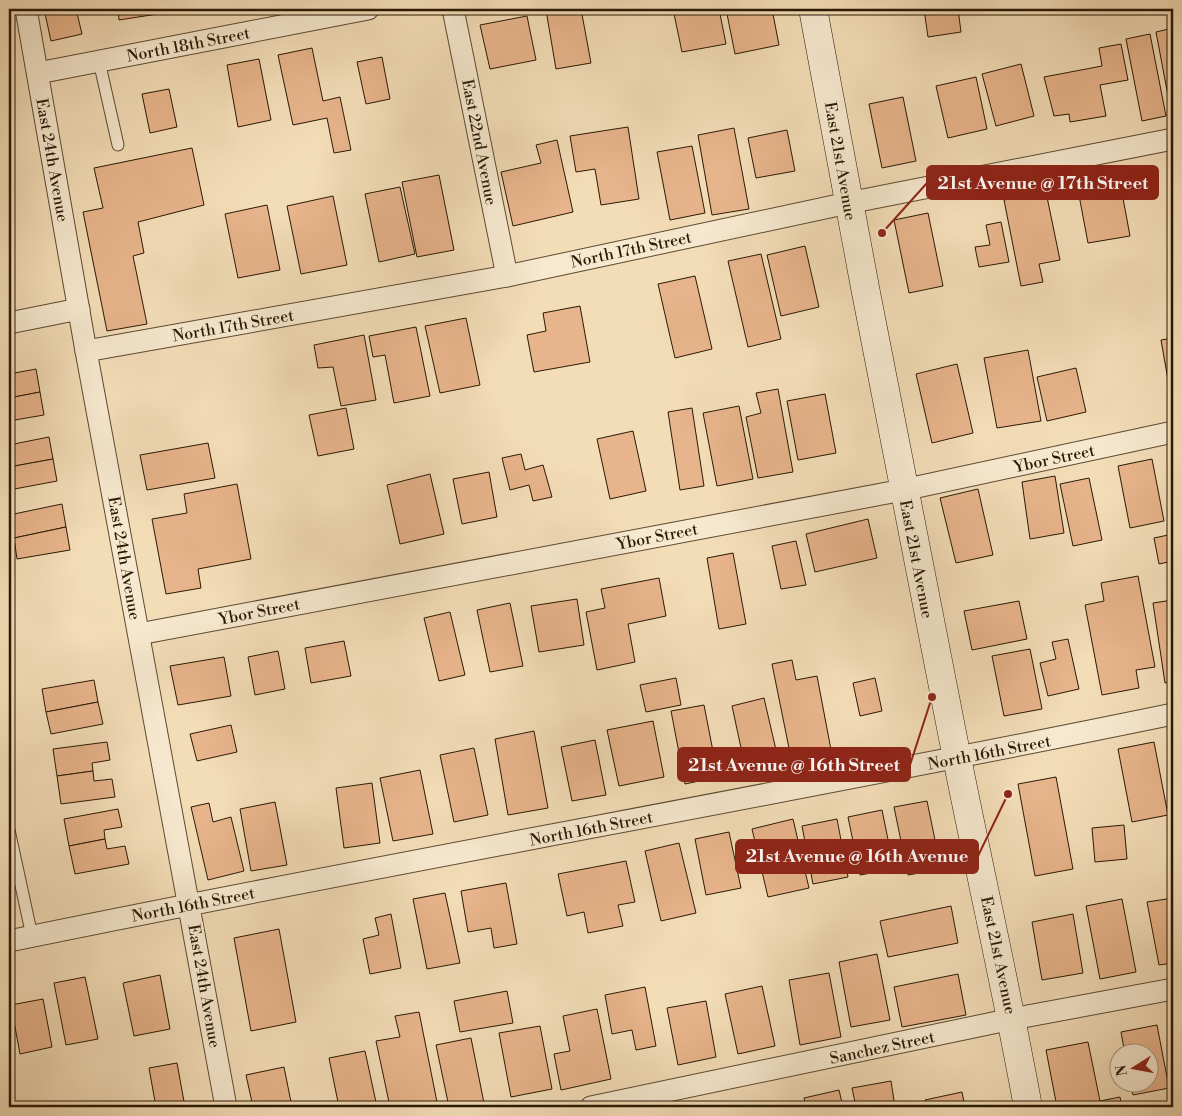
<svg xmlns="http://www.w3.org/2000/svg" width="1182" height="1116" font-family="'Libre Bodoni',serif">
  <rect width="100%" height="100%" fill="#f3ddb7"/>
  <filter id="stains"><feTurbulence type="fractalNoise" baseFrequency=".004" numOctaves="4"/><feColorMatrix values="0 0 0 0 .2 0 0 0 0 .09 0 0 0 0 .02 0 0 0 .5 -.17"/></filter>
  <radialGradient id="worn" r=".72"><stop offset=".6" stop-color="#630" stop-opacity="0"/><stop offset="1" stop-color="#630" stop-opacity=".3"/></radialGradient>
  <g fill="#e8b48b" stroke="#291905">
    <path d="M44,9H76L82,34L51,41Z"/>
    <path d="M118,9H164V13L119,20Z"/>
    <path d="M553,9H581L591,63L556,69L546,10Z"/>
    <path d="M673,9H719L726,44L682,52Z"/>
    <path d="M726,9H772L779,45L735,54Z"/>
    <path d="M924,9H958L961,32L928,37Z"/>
    <path d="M527,16L536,60L490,69L480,25Z"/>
    <path d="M1173,28V95L1168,96L1156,32Z"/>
    <path d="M1150,34L1166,116L1142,121L1126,39Z"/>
    <path d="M1121,44L1128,80L1100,85L1106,116L1070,122L1069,114L1054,116L1044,77L1102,66L1099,48Z"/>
    <path d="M312,48L323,101L340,97L351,150L334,153L327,118L293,125L278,55Z"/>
    <path d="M382,57L390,99L366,104L357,62Z"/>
    <path d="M259,59L271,120L238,127L227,65Z"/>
    <path d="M1021,64L1034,116L996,126L982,74Z"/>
    <path d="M976,77L987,129L948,138L936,86Z"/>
    <path d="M169,89L177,127L150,133L142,94Z"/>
    <path d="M903,97L916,161L882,168L869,104Z"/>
    <path d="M628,127L639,199L601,205L595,169L576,172L570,136Z"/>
    <path d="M734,128L749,209L712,215L698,135Z"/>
    <path d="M787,130L795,171L756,178L748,138Z"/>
    <path d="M557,140L573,212L513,226L501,172L541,163L536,145Z"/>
    <path d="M692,146L705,213L670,220L657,152Z"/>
    <path d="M192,148L204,205L138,222L144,253L133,256L147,324L107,331L83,212L103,208L94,168Z"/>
    <path d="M439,175L454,250L417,257L402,182Z"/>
    <path d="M1120,182L1130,236L1088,243L1078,190Z"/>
    <path d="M400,187L415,254L379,262L365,194Z"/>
    <path d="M1046,192L1060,260L1039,264L1043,282L1021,286L1004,200Z"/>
    <path d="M333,196L347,265L301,274L287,206Z"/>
    <path d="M267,205L280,270L238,278L225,214Z"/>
    <path d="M928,213L943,286L909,293L894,220Z"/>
    <path d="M1001,222L1009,262L979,267L975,247L990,245L986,225Z"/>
    <path d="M805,246L819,307L781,316L767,255Z"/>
    <path d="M761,254L781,339L748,347L728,261Z"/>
    <path d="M10,258L14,277L9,278V259Z"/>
    <path d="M695,276L712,349L675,358L658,284Z"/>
    <path d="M580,306L590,362L534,372L527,335L546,331L543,313Z"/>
    <path d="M466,318L480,385L440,393L425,326Z"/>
    <path d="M416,327L430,396L394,403L385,355L373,357L369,336Z"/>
    <path d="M364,335L376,400L341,406L333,367L318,368L314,345Z"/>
    <path d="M1173,338V397H1171L1161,340Z"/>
    <path d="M1028,350L1041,421L997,428L984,358Z"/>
    <path d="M957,364L973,433L932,443L916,374Z"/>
    <path d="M1076,368L1086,412L1047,421L1037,377Z"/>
    <path d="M36,369L40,392L9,398V374Z"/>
    <path d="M778,389L793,472L758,478L746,417L761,413L756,393Z"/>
    <path d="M40,392L44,415L9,421V398Z"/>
    <path d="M825,394L836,453L798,460L787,401Z"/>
    <path d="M739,406L753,479L717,486L703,413Z"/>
    <path d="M346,408L354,449L318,456L309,415Z"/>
    <path d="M692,408L704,486L680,490L668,412Z"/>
    <path d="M633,431L646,491L610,499L597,439Z"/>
    <path d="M49,437L53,459L9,467V445Z"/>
    <path d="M208,443L215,478L147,490L140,455Z"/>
    <path d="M521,454L525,470L543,465L552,497L533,501L529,485L510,490L502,458Z"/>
    <path d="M53,459L57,481L9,490V467Z"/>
    <path d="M1152,459L1164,521L1130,528L1118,466Z"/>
    <path d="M489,472L497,517L462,524L453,479Z"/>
    <path d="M430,474L444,534L400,544L387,485Z"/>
    <path d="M1055,476L1064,533L1030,539L1022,482Z"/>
    <path d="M1089,478L1102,540L1073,546L1060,484Z"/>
    <path d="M237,484L251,559L198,569L201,588L166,594L152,519L187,513L184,494Z"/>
    <path d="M978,489L993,555L956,563L940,498Z"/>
    <path d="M62,504L66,527L14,538L9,515Z"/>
    <path d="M868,519L877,558L815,572L806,534Z"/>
    <path d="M66,527L70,550L17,559L14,538Z"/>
    <path d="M1173,534V561L1159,564L1154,538Z"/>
    <path d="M796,541L806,585L781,589L772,546Z"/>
    <path d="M733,553L746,624L719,629L707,558Z"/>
    <path d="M1138,576L1155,667L1136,670L1139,688L1102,695L1085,605L1104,601L1101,583Z"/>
    <path d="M659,578L666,616L628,624L635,662L597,670L586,612L605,608L601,589Z"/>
    <path d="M577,599L584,645L539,652L531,606Z"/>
    <path d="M1173,600V681L1165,683L1153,603Z"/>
    <path d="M1019,601L1027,639L972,650L964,611Z"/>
    <path d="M510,603L523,666L490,672L477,610Z"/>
    <path d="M450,612L465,675L439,681L424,618Z"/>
    <path d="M1068,639L1079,689L1048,696L1040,663L1056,659L1052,642Z"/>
    <path d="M344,641L351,676L311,683L305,648Z"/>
    <path d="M1030,649L1042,709L1004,716L992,656Z"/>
    <path d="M278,651L285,689L255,695L248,657Z"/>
    <path d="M224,657L231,696L178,705L170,666Z"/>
    <path d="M792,660L796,680L817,676L832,755L792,763L772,664Z"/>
    <path d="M676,678L681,705L646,712L640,685Z"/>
    <path d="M875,678L882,711L860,716L853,683Z"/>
    <path d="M94,680L98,702L46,712L42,689Z"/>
    <path d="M764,698L779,763L746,771L732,706Z"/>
    <path d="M98,702L103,724L51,734L46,712Z"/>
    <path d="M704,705L718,777L685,784L671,711Z"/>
    <path d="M653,721L664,777L619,786L607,730Z"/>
    <path d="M231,725L237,752L197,761L190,734Z"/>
    <path d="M534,731L548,808L508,815L495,739Z"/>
    <path d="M595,740L606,795L572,801L561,747Z"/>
    <path d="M107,742L110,760L92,763L93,771L57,776L53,749Z"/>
    <path d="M1154,742L1168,815L1132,822L1118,749Z"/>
    <path d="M474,748L488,815L454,822L440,755Z"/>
    <path d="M420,770L433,834L393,841L380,778Z"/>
    <path d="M93,771L94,781L112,779L115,797L61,804L57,776Z"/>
    <path d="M1056,777L1073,869L1035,876L1018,784Z"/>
    <path d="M372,783L380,843L344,848L336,788Z"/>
    <path d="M927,801L941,869L908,875L894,807Z"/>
    <path d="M275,802L287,865L251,871L240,809Z"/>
    <path d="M209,803L213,822L231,817L244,871L208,880L191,807Z"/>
    <path d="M118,809L122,827L104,830L105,839L69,846L64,819Z"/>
    <path d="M882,810L894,869L860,875L848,817Z"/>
    <path d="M793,819L809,888L768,897L752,829Z"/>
    <path d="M837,819L848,877L813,884L802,826Z"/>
    <path d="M1124,825L1127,859L1095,862L1092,828Z"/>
    <path d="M729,832L741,888L706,895L695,839Z"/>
    <path d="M105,839L107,849L125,846L129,864L75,874L69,846Z"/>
    <path d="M679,843L696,913L661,921L645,851Z"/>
    <path d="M626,861L635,902L618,905L623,926L588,933L584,912L567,916L558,874Z"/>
    <path d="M506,883L517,944L494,948L491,928L468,932L461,891Z"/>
    <path d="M445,893L460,963L427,969L413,899Z"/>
    <path d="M1173,898V963L1159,965L1147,902Z"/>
    <path d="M1122,899L1136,972L1100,979L1086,906Z"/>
    <path d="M951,906L958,943L888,957L880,921Z"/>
    <path d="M391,914L401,968L370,974L363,939L379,935L375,918Z"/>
    <path d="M1073,914L1083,973L1042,980L1032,922Z"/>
    <path d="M279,929L296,1022L251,1031L234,938Z"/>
    <path d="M877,954L890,1020L851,1027L839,962Z"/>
    <path d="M829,973L841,1037L800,1045L789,980Z"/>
    <path d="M958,974L966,1015L902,1027L894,987Z"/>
    <path d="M160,975L170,1029L134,1036L123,983Z"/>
    <path d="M85,977L98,1039L66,1045L54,983Z"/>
    <path d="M762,986L775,1046L738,1054L725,994Z"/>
    <path d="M645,987L656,1046L636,1050L632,1030L612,1034L605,995Z"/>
    <path d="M507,991L513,1023L460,1032L454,1001Z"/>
    <path d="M43,999L52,1047L20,1054L11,1005Z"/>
    <path d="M706,1001L716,1057L678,1065L667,1008Z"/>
    <path d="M597,1009L611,1079L561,1090L554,1054L570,1051L563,1016Z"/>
    <path d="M419,1012L438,1107H390L376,1041L400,1037L395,1016Z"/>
    <path d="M1157,1025L1169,1088L1133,1095L1130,1084H1150V1054H1125L1121,1032Z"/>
    <path d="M540,1026L552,1089L511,1097L499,1033Z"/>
    <path d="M471,1038L484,1103L460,1107H449L436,1045Z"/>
    <path d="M1088,1042L1100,1101L1120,1097L1122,1107H1057L1046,1050Z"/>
    <path d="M365,1051L377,1107H339L329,1058Z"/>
    <path d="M177,1063L185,1107H156L149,1068Z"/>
    <path d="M284,1067L292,1107H253L246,1075Z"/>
    <path d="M891,1081L895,1107H856L852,1088Z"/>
    <path d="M839,1090L843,1107H806L804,1098Z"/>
    <path d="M962,1092L965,1107H926L925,1100Z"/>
  </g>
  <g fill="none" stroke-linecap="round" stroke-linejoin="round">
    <g stroke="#5c4a32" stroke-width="13">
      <g id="lane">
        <path d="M99,61L118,145"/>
        <path d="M9,830L32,936"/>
      </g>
    </g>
    <g stroke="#5c4a32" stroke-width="23">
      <g id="street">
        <path d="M26,9L86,351L226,1107"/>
        <path d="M453,9L507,276"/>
        <path d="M38,73L368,9"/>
        <path d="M9,323L79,309"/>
        <path d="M86,351L507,276L848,203L1173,139"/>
        <path d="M139,634L903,490L1173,432"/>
        <path d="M9,941C396,861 786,794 1173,714"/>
        <path d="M591,1107L1012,1019L1173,989"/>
      </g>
    </g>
    <g stroke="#291905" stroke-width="29">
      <path id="secondary" d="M813,9C858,254 905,499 954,743C978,865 1006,986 1028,1107"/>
    </g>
    <use href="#lane" stroke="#f7e9d0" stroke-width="11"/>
    <use href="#street" stroke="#f7e9d0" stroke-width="21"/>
    <use href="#secondary" stroke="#f7e9d0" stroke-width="28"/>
  </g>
  <g text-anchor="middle" stroke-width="5" stroke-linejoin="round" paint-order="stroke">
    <g font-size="16" fill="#291905" stroke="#f7e9d0">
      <text transform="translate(188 44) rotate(-11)" y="6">North 18th Street</text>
      <text transform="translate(480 142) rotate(79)" y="6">East 22nd Avenue</text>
      <text transform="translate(53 160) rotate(80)" y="6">East 24th Avenue</text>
      <text transform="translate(841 161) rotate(80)" y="6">East 21st Avenue</text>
      <text transform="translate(631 249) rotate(-12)" y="6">North 17th Street</text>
      <text transform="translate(233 325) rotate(-10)" y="6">North 17th Street</text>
      <text transform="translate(1054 458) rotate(-12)" y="6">Ybor Street</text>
      <text transform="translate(657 536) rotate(-11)" y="6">Ybor Street</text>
      <text transform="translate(125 558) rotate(80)" y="6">East 24th Avenue</text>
      <text transform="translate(917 559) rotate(79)" y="6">East 21st Avenue</text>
      <text transform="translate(259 611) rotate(-11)" y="6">Ybor Street</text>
      <text transform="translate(989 752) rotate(-11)" y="6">North 16th Street</text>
      <text transform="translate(591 828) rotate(-11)" y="6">North 16th Street</text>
      <text transform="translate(193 904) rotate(-11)" y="6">North 16th Street</text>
      <text transform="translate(999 955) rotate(78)" y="6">East 21st Avenue</text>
      <text transform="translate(205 986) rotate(80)" y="6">East 24th Avenue</text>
      <text transform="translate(882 1047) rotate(-12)" y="6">Sanchez Street</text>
    </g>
  </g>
  <path fill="none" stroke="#8f2418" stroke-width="2" d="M882 233L927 183M932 697L910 765M1008 794L978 856"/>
  <g fill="#8f2418" stroke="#f7e9d0" stroke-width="2">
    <circle cx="882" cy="233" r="5"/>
    <circle cx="932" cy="697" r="5"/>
    <circle cx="1008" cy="794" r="5"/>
  </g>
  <g fill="#8f2418" stroke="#8f2418" stroke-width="2">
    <rect x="927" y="166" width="231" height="33" rx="5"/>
    <rect x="678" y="748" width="232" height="33" rx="5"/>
    <rect x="736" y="840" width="242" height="33" rx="5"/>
  </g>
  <g font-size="18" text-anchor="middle" font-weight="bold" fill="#fff">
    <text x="1043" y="189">21st Avenue @ 17th Street</text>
    <text x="794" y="771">21st Avenue @ 16th Street</text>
    <text x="857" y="862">21st Avenue @ 16th Avenue</text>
  </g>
  <rect width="1182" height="1116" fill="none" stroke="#f3ddb7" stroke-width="30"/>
  <rect x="10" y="10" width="1162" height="1096" fill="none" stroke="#291905" stroke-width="2.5"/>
  <rect x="15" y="15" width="1152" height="1086" fill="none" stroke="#291905"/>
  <g transform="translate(1134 1068) rotate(259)"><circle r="24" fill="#f7e9d0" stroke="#a5967f"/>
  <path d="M0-4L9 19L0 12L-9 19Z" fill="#8f2418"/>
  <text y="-8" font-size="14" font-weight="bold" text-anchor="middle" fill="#291905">N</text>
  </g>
  <rect width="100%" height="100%" filter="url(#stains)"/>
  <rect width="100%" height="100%" fill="url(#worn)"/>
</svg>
